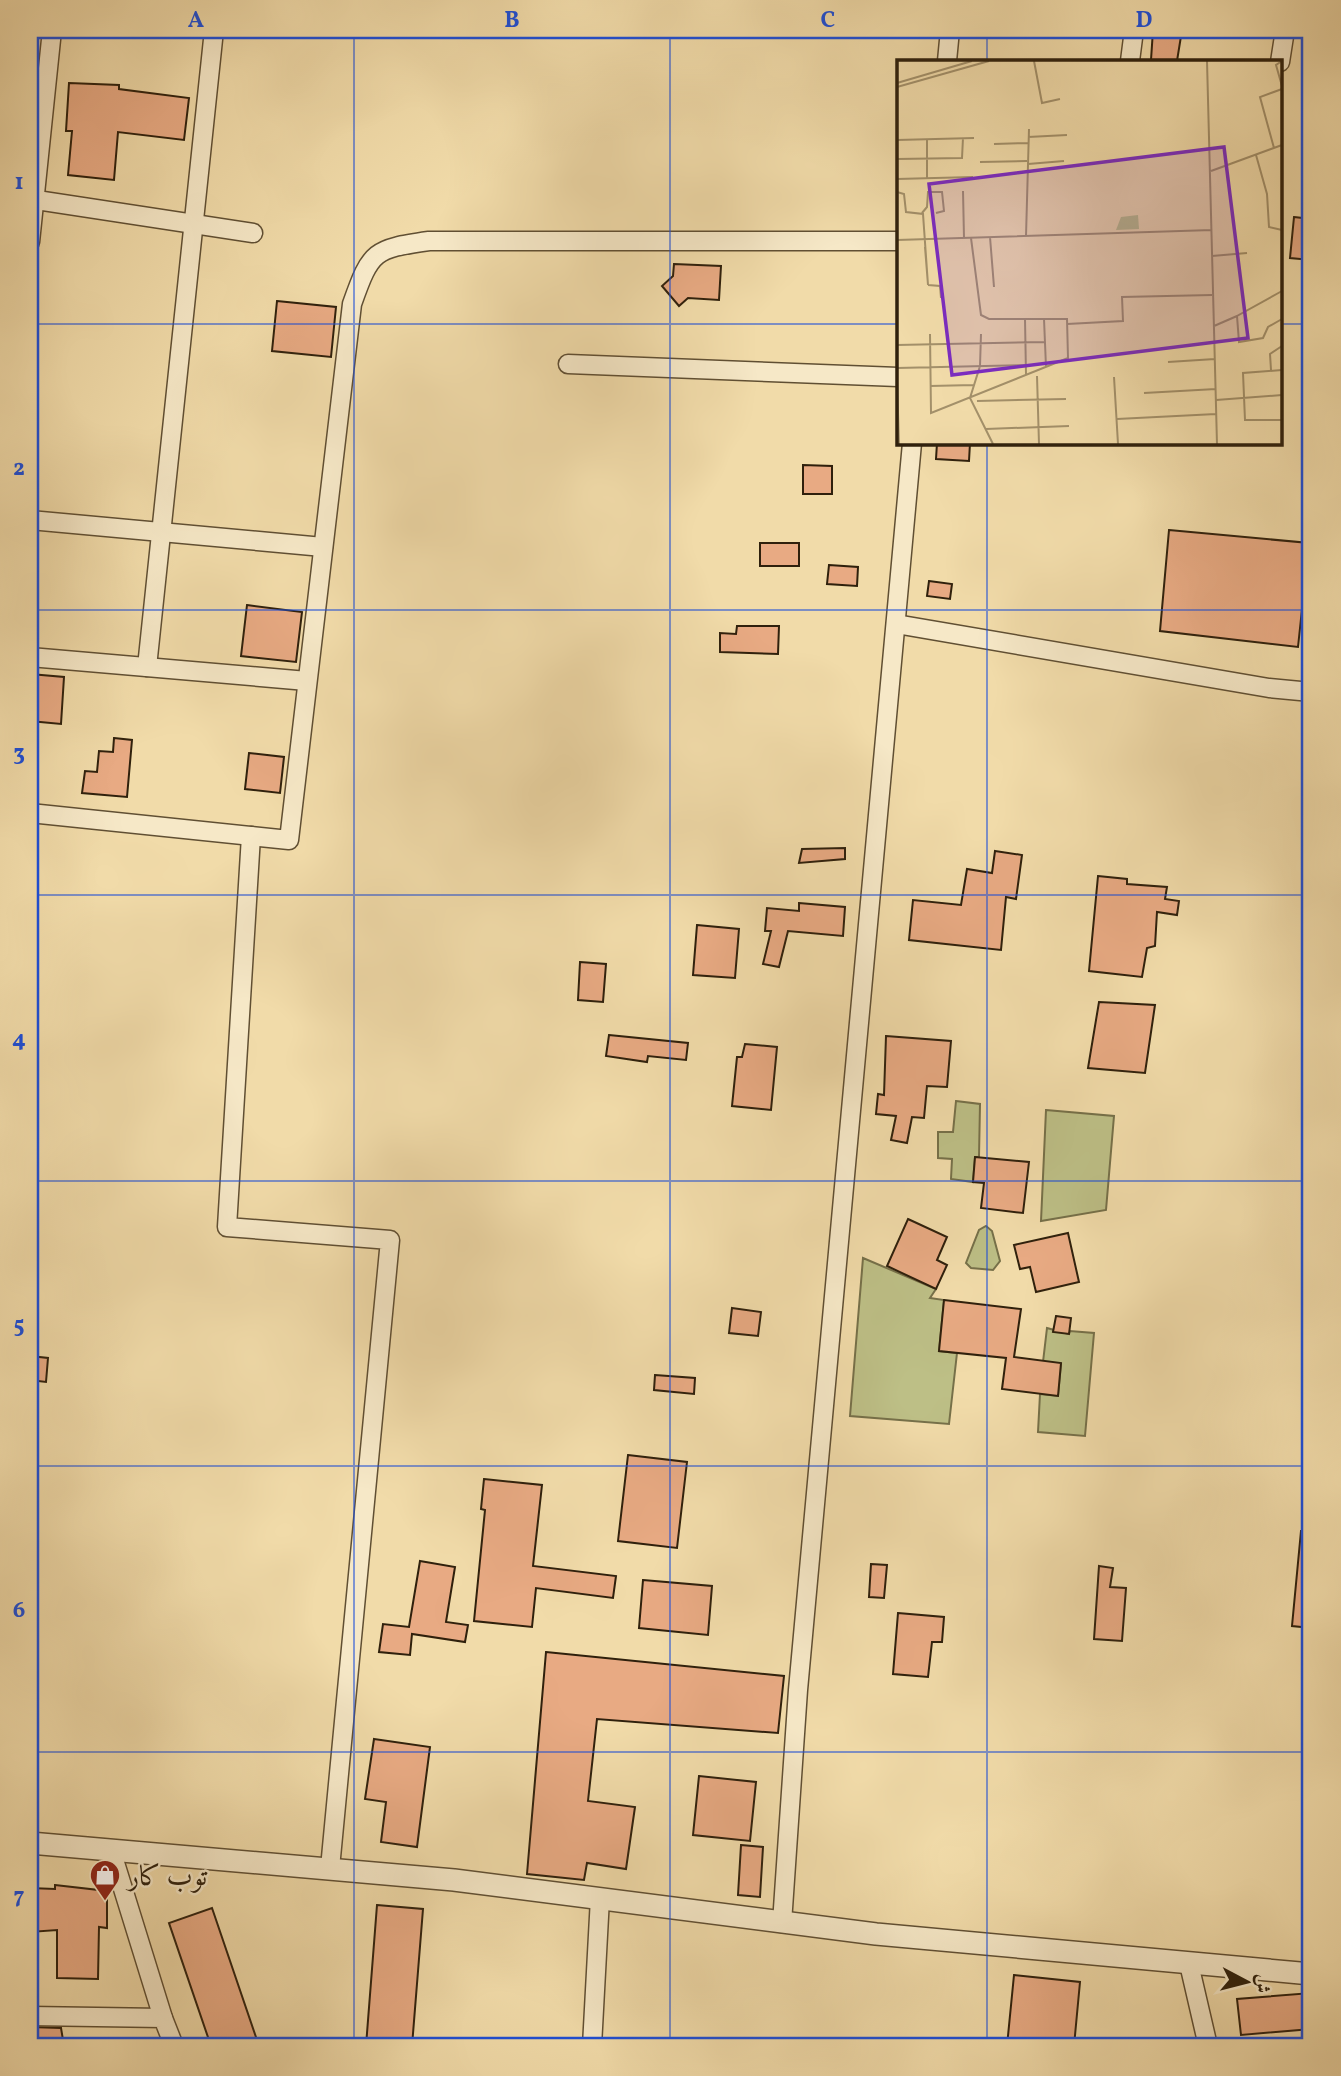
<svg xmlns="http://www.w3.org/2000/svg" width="1341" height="2076" font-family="Vollkorn,Amiri,serif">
  <rect width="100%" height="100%" fill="#f1dba9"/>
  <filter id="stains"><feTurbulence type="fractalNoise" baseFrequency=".00286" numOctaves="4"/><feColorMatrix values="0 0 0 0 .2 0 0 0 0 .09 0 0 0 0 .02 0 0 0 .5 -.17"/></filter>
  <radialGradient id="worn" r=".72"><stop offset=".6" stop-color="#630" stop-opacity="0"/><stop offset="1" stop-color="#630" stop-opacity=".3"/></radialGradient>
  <g fill="#bdbf86" stroke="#767049" stroke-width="2">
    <path d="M956,1101L980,1104L979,1157H975L973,1182L951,1179L952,1159L938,1158V1132H953Z"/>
    <path d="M1046,1110L1114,1116L1106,1210L1041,1221Z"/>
    <path d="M986,1226L992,1231L1000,1261L993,1270L971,1268L966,1263L979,1230Z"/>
    <path d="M863,1258L936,1289L930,1298L944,1300L939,1351L957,1353L949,1424L850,1416Z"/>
    <path d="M1047,1328L1069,1334L1070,1331L1094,1333L1085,1436L1038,1432L1040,1394L1058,1396L1061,1364L1043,1362Z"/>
  </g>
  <g fill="#e8aa83" stroke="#2f200c" stroke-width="2">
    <path d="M1153,30H1182L1177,61L1151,60Z"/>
    <path d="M69,83L119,85V89L189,98L184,140L118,132L114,180L68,175L72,131H66Z"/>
    <path d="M1294,217L1311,219V260L1290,258Z"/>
    <path d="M674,264L721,266L719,300L688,298L679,306L662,286L673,276Z"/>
    <path d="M277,301L336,307L331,357L272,351Z"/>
    <path d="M937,443H970L969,461L936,459Z"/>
    <path d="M803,465L832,466V494H803Z"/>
    <path d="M1169,530L1309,543L1298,647L1160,631Z"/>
    <rect x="760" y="543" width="39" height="23"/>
    <path d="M829,565L858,567L857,586L827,584Z"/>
    <path d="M929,581L952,584L950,599L927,596Z"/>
    <path d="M247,605L302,612L296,662L241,656Z"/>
    <path d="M737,626H779L778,654L720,652V633L736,634Z"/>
    <path d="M30,674L64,677L61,724L30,721Z"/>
    <path d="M114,738L132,740L127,797L82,793L85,771L97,772L99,751L113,752Z"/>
    <path d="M249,753L284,757L280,793L245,789Z"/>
    <path d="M845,848V859L799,863L802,849Z"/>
    <path d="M995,851L1022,855L1016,899L1006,897L1001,950L909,940L913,900L961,905L967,869L992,873Z"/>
    <path d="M1098,876L1127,879V884L1167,887L1165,899L1179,901L1177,915L1157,912L1155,946L1147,948L1142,977L1089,971Z"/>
    <path d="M799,903L845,907L843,936L788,931L779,967L763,964L771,931H765L767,908L799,911Z"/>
    <path d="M697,925L739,929L735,978L693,975Z"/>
    <path d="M580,962L606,964L603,1002L578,1000Z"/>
    <path d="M1099,1002L1155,1005L1145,1073L1088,1068Z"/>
    <path d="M609,1035L688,1043L686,1060L648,1056L647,1062L606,1056Z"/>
    <path d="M886,1036L951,1041L947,1087L927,1086L924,1118L912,1117L907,1143L891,1140L896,1116L876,1114L878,1094L884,1095Z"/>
    <path d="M745,1044L777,1047L771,1110L732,1106L737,1057H742Z"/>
    <path d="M975,1157L1029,1162L1023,1213L981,1208L984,1183L973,1182Z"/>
    <path d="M908,1219L947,1237L937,1260L947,1265L936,1289L887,1266Z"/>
    <path d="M1068,1233L1079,1282L1036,1292L1030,1267L1020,1269L1014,1245Z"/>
    <path d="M944,1300L1021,1309L1014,1357L1061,1363L1058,1396L1002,1389L1006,1358L939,1351Z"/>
    <path d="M732,1308L761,1312L758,1336L729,1333Z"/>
    <path d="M1056,1316L1071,1318L1069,1334L1053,1332Z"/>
    <path d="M30,1356L48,1358L46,1382L30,1380Z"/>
    <path d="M655,1375L695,1378L694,1394L654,1390Z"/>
    <path d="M628,1455L687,1462L677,1548L618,1541Z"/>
    <path d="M484,1479L542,1485L533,1566L616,1576L613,1598L536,1588L532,1627L474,1621L485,1510L481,1509Z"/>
    <path d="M1301,1531H1311V1628L1292,1626Z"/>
    <path d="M420,1561L455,1567L446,1622L468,1625L465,1642L412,1634L410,1655L379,1652L383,1624L409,1627Z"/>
    <path d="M871,1564L887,1565L884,1598L869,1597Z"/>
    <path d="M1099,1566L1113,1568L1110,1587L1126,1588L1122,1641L1094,1639Z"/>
    <path d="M643,1580L712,1586L708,1635L639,1628Z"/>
    <path d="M898,1613L944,1617L942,1642H932L928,1677L893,1674Z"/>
    <path d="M546,1652L784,1676L778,1733L597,1719L588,1801L635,1807L626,1869L587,1863L584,1880L527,1874Z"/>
    <path d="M374,1739L430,1747L417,1847L381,1842L386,1802L365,1799Z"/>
    <path d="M699,1776L756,1782L750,1841L693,1835Z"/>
    <path d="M741,1845L763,1847L760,1897L738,1895Z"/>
    <path d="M55,1885L107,1891V1928L99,1927L98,1979L57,1978V1930L30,1932V1888L55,1889Z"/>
    <path d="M377,1905L423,1909L412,2046H366Z"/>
    <path d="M212,1908L259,2046H211L169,1923Z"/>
    <path d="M1014,1975L1080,1982L1074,2046H1007Z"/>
    <path d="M1311,1993V2029L1241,2035L1237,1999Z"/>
    <path d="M30,2027L61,2028L64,2046H30Z"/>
  </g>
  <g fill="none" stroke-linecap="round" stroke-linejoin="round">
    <g stroke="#604f33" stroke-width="21">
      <g id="minor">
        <path d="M947,61L950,30"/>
        <path d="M1130,61L1134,30"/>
        <path d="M1280,62L1285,30"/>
        <path d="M30,199L253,233"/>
        <path d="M30,242L52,30"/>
        <path d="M568,364L898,377"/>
        <path d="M30,520L323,547"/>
        <path d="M896,624L1269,688L1311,692"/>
        <path d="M30,657L307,681"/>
        <path d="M147,667L214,30"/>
        <path d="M30,813L289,840L352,304C371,250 374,249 429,241H898"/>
        <path d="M251,836L227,1227L390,1240L330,1868"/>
        <path d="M111,1850L163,2018"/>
        <path d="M782,1923L798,1690L912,443"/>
        <path d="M1189,1964L1208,2046"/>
        <path d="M30,2016L163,2018L174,2046"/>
        <path d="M592,2046L600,1898"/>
      </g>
    </g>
    <g stroke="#604f33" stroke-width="24">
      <path id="tertiary" d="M30,1843L454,1880L876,1934L1311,1974"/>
    </g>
    <use href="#minor" stroke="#f6e8c7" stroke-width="18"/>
    <use href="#tertiary" stroke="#f6e8c7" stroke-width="21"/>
  </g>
  <path fill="none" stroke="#1d4ed8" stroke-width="2" stroke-opacity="0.55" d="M354,30V2046M670,30V2046M987,30V61M30,324H898M1280,324H1311M987,443V2046M30,610H1311M30,895H1311M30,1181H1311M30,1466H1311M30,1752H1311"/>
  <defs>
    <g id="shop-pin" transform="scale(1.575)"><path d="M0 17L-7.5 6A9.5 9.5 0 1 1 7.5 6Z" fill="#8f2418" stroke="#f6e8c7"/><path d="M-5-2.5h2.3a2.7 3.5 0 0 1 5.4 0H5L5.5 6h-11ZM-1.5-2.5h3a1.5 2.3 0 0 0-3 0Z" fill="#fff"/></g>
  </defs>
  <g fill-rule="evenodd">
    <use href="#shop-pin" x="105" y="1875"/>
  </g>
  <g text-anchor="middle" stroke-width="5" stroke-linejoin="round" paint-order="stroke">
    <g font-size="28" fill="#2f200c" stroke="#f6e8c7" text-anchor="start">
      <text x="128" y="1885">توب كار</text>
    </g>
  </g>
  <g transform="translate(897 60)">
    <rect width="385" height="385" fill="#f1dba9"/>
    <path d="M241,155L242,169L219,170L224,157Z" fill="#bdbf86"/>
    <path fill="none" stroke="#a3906a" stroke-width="2" d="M137,1L145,43L163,39M310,1L320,384M385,1L379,5L385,26M0,23L75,1M0,27L92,1M131,77L170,75M30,79V118M0,80L77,78M97,84L131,83M377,88L363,37L385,29M359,95L370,134L372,167L385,170M0,99L65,98L66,78M83,102L130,101M131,104L167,101M314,111L385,85M0,119L76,117M66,131L67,178M0,132L7,134L9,152L26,154L31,225L28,187M25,153L30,147L31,132H45L47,151L39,153M129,176L132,69M93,177L97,227M0,180L315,170M315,196L350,193M31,225L43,226L44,238M385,231L340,256L342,282L366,278L371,267L385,259M128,259L129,315M147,259L149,307M170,264L226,261L225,237L315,235M317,266L340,256M33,274L34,353L171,298L170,259H92L84,255L74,178M84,274L83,306L73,338L96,384M0,285L148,282M271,302L318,299M0,308L129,305M374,310L373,294L385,286M385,310L346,313L348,360H385M140,316L142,384M217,317L221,384M0,321L2,384M33,326L77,325M247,333L319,329M319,340L385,335M80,341L169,339M220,359L319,354M89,369L172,366"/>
    <path fill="#7b2cbf" fill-opacity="0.15" stroke="#7b2cbf" stroke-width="3.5" d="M327,87L351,278L55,315L32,124Z"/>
    <rect width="385" height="385" fill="none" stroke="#2f200c" stroke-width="3.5"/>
  </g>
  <rect width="1341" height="2076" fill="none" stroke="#f1dba9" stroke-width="77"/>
  <g transform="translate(1247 1982) rotate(97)" stroke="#f6e8c7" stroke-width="5" paint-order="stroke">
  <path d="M0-5L12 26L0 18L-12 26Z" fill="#2f200c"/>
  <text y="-10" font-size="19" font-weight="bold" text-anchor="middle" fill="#2f200c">ش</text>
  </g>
  <rect x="38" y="38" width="1264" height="2000" fill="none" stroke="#1d4ed8" stroke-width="2.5"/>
  <g font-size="23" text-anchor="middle" font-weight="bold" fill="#1d4ed8">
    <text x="196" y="27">A</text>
    <text x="512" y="27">B</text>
    <text x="828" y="27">C</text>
    <text x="1144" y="27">D</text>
    <text x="19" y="189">1</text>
    <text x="19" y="475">2</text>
    <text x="19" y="760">3</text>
    <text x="19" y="1046">4</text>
    <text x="19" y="1332">5</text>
    <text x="19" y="1617">6</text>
    <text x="19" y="1903">7</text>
  </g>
  <rect width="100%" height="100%" filter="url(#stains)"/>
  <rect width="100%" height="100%" fill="url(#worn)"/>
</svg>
